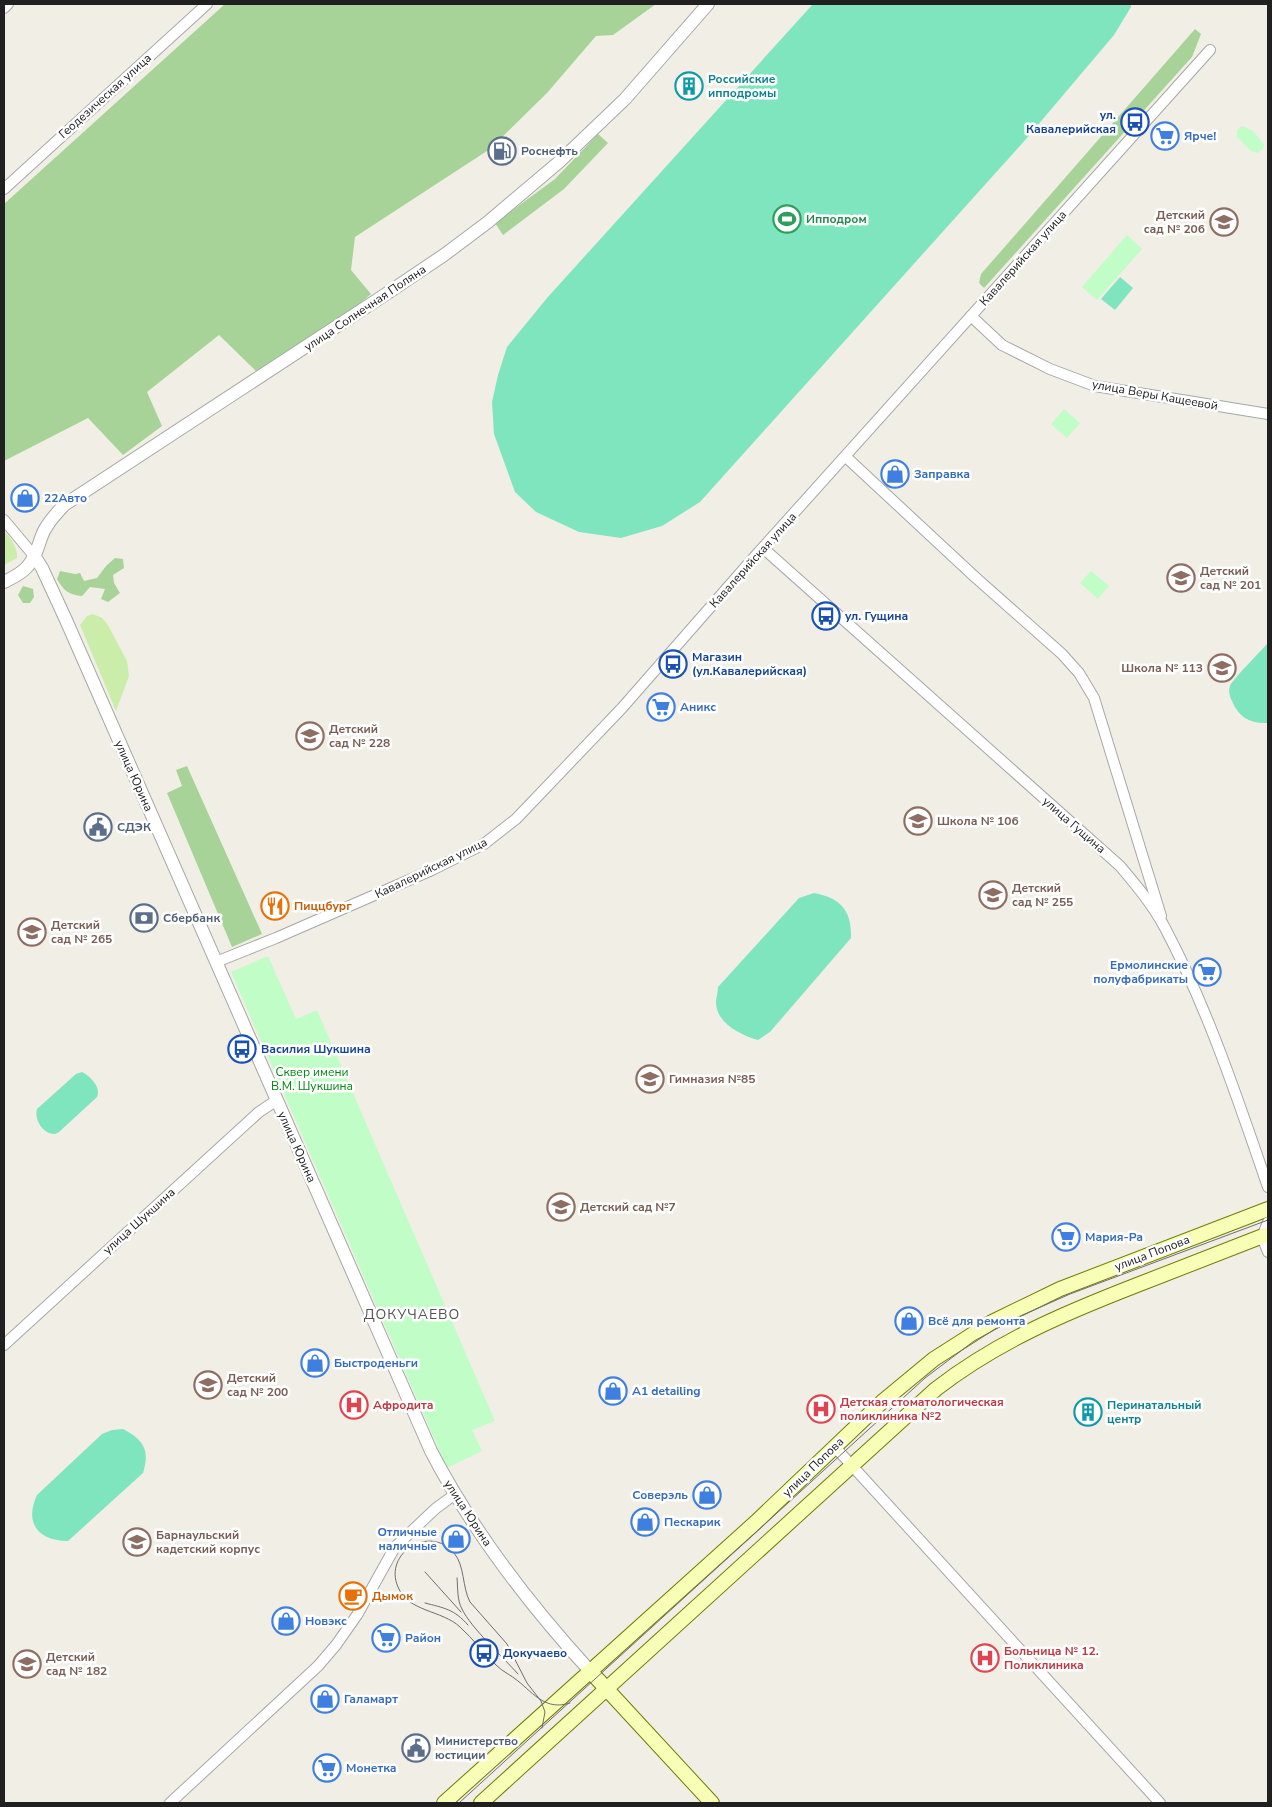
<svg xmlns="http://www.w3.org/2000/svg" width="1272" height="1807" font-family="'Nunito Sans',sans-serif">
  <rect width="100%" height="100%" fill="#f1eee6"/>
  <g fill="#caeea9">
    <path d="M4,531C10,537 18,548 17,558L4,565Z"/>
    <path d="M93,614L102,618L108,625L127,661L129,676L116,711L80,625L87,616Z"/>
  </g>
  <g fill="#a8d398">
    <path d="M225,4H656L613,35L596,36L547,93L490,149L355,237L351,270L371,294L349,313L257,372L219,335L147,392L162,426L123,455L88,418L4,461V204Z"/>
    <path d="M1195,29L1201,34L1192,57L984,288L979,283L981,274Z"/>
    <path d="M598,134L608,143L564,189L503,235L495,223L555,179Z"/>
    <path d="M115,558L123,559L124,568L113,575L114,583L120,593L108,602L101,599L105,589L90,587L82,596C69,595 64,591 57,579L60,571L75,574L80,573L84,581L97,578L106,566Z"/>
    <path d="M23,586L33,589L34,597L30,603H23L18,595Z"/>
    <path d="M187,766L262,934L232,947L167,793L182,786L176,770Z"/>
  </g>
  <g fill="#c1fdc7">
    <path d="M1242,126L1253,131L1264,144L1263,149L1258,153L1251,151L1237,137V130Z"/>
    <path d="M1127,235L1142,249L1097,300L1082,287Z"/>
    <path d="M1064,409L1080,423L1067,438L1051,424Z"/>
    <path d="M1091,571L1109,586L1098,599L1080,583Z"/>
    <path d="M268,956L296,1019L317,1010L495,1421L472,1430L482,1451L447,1468L231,972Z"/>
  </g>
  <g fill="#7fe5bf">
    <path d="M813,4H1131V7L1114,35L1026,139L700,502L662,526L621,538L579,532L536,512L515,492L494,434L492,402L498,375L507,347L547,298Z"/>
    <path d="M1120,277L1133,288L1115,310L1101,299Z"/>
    <path d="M1268,643V723C1251,724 1239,718 1232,701C1230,697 1228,691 1230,686C1232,680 1262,650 1268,643Z"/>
    <path d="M814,893C841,898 852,911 851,938L770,1032L758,1040C741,1035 717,1024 716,1003C716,998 718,992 718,987L799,898Z"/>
    <path d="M82,1072C91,1077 101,1087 97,1097L59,1132L55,1134C43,1134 34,1120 37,1109L76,1074Z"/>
    <path d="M123,1429C144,1440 150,1450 143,1473L68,1541C38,1541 24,1523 37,1495L102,1434L112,1430Z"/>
  </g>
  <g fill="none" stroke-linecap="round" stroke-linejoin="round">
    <g stroke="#a7a7a7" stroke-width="12">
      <g id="minor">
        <path d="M4,8L8,4"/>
        <path d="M4,189L207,4"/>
        <path d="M971,316L1002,345L1050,369L1095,386L1268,414"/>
        <path d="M846,457L975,577L1062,654L1079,673L1094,698L1161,916"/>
        <path d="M4,520L35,557"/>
        <path d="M763,548L1120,866C1136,885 1153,905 1165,928C1208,1009 1238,1100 1268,1187"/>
        <path d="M216,962L276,938L432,870L484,844L516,819L622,708L749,563L1210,50"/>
        <path d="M1268,1222L1262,1237L1268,1252"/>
        <path d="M4,1345L259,1112L277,1100"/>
        <path d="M834,1446L1160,1803"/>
        <path d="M170,1803L318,1666L336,1645L357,1615L395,1547L435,1509L454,1495"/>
      </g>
    </g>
    <g stroke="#a7a7a7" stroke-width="14">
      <g id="tertiary">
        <path d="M35,557L42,568L66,620L431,1451C473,1532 528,1603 590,1671"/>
        <path d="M4,582C12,578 21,574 27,567C37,557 38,543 44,531C49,521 56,514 64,505L383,296L444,255L488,222L559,162L625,99L708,4"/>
      </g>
    </g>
    <g stroke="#6e7e00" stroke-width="16">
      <g id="secondary">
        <path d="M590,1671L712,1803"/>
        <path d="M444,1803L756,1522L882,1402L934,1359L992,1322L1060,1289L1268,1209"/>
        <path d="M481,1803L936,1389C998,1341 1065,1313 1137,1285C1181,1268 1225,1251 1268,1234"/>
      </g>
    </g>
    <use href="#minor" stroke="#fff" stroke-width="10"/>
    <use href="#tertiary" stroke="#fff" stroke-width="12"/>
    <use href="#secondary" stroke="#f9feb7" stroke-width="14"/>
    <g stroke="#6e6e6e" stroke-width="1">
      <path d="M425,1572L461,1612"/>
      <path d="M457,1578C458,1589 457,1600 462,1609C471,1628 503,1657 518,1674"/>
      <path d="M425,1603C444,1608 454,1609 468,1625"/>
      <path d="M542,1728L545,1712L541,1701L527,1683L507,1644L470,1602C462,1587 465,1566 454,1553C430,1524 383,1553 398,1587C408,1612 442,1610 460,1627C473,1639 484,1653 496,1665C503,1672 511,1675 518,1681C534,1694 546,1711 570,1703"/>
      <path d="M459,1803L925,1378L974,1341L1018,1317L1070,1294L1268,1220"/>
    </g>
  </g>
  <defs>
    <g id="building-ring" transform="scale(1.4375)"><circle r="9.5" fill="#fff" stroke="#0f9aa8" stroke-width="1.5"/><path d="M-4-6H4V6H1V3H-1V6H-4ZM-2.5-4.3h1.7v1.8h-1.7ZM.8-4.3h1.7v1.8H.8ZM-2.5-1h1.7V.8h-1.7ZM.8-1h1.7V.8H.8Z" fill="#0f9aa8"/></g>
    <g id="bus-ring" transform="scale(1.4375)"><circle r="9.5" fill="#fff" stroke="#1a4fb4" stroke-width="1.5"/><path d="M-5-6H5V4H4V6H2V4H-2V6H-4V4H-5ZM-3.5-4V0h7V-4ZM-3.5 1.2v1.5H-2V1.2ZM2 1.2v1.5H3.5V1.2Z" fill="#1a4fb4"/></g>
    <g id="supermarket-ring" transform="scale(1.4375)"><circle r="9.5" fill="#fff" stroke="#3f7fe0" stroke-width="1.5"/><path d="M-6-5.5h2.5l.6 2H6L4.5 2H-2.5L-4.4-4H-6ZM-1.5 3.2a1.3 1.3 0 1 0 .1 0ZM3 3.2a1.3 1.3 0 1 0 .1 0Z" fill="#3f7fe0"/></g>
    <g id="fuel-ring" transform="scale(1.4375)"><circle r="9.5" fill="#fff" stroke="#5c6f8a" stroke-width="1.5"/><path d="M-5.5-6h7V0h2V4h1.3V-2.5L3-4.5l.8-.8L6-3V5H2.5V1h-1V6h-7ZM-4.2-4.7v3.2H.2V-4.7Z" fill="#5c6f8a"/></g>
    <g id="stadium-ring" transform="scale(1.4375)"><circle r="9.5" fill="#fff" stroke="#2e9e5b" stroke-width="1.5"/><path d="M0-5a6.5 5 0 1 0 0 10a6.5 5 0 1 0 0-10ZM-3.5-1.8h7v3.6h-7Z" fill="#2e9e5b"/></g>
    <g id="school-ring" transform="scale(1.4375)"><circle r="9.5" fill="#fff" stroke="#8d6e63" stroke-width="1.5"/><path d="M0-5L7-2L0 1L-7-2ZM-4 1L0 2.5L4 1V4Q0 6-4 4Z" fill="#8d6e63"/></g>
    <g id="shop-ring" transform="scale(1.4375)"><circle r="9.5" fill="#fff" stroke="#3f7fe0" stroke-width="1.5"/><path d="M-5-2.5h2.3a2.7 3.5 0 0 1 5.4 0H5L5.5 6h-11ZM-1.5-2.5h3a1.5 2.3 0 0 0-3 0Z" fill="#3f7fe0"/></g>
    <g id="civic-ring" transform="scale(1.4375)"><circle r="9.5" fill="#fff" stroke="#5c6f8a" stroke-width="1.5"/><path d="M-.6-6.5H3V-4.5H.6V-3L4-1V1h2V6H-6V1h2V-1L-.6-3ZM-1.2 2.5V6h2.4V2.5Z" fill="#5c6f8a"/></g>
    <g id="restaurant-ring" transform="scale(1.4375)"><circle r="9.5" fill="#fff" stroke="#e8710a" stroke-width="1.5"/><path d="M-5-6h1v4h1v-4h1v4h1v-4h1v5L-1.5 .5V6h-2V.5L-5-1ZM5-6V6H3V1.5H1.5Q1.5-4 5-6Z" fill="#e8710a"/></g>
    <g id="bank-ring" transform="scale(1.4375)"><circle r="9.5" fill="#fff" stroke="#5c6f8a" stroke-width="1.5"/><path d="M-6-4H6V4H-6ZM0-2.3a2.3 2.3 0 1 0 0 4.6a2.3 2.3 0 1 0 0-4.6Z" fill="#5c6f8a"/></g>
    <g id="hospital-ring" transform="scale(1.4375)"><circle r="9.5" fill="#fff" stroke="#e0444e" stroke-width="1.5"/><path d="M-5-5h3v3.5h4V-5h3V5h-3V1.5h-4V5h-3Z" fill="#e0444e"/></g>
    <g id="cafe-ring" transform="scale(1.4375)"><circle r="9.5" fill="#fff" stroke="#e8710a" stroke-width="1.5"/><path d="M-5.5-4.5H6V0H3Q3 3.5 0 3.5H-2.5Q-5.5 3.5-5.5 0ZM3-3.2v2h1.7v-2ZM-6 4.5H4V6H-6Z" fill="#e8710a"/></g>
  </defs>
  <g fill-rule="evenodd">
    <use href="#building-ring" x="689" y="86"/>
    <use href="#bus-ring" x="1135" y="122"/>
    <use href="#supermarket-ring" x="1165" y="136"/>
    <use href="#fuel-ring" x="502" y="151"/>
    <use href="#stadium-ring" x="787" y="219"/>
    <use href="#school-ring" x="1224" y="222"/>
    <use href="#shop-ring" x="895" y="474"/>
    <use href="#shop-ring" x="25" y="498"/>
    <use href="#school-ring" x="1181" y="578"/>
    <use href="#bus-ring" x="826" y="616"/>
    <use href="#bus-ring" x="673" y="664"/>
    <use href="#school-ring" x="1222" y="668"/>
    <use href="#supermarket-ring" x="661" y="707"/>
    <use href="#school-ring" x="310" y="736"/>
    <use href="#school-ring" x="918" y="821"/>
    <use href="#civic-ring" x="98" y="827"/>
    <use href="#school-ring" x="993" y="895"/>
    <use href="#restaurant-ring" x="275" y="906"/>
    <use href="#bank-ring" x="144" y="918"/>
    <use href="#school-ring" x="32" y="932"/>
    <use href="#supermarket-ring" x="1207" y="972"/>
    <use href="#bus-ring" x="242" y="1049"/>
    <use href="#school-ring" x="650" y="1079"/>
    <use href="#school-ring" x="561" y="1207"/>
    <use href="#supermarket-ring" x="1066" y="1237"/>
    <use href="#shop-ring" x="909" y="1321"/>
    <use href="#shop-ring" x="315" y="1363"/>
    <use href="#school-ring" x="208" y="1385"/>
    <use href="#shop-ring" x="613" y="1391"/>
    <use href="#hospital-ring" x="354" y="1405"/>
    <use href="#hospital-ring" x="821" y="1409"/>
    <use href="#building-ring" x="1088" y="1412"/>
    <use href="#shop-ring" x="707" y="1495"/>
    <use href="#shop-ring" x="645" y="1522"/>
    <use href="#shop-ring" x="456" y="1539"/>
    <use href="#school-ring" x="137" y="1542"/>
    <use href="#cafe-ring" x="353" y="1596"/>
    <use href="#shop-ring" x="286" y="1621"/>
    <use href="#supermarket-ring" x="386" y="1638"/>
    <use href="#bus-ring" x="484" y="1653"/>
    <use href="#hospital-ring" x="985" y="1658"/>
    <use href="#school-ring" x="27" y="1664"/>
    <use href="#shop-ring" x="325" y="1699"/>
    <use href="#civic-ring" x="416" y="1748"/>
    <use href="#supermarket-ring" x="327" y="1768"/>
  </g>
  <g text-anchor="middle" stroke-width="5" stroke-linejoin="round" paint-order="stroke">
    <g font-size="12" font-weight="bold" fill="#0d838f" stroke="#fff" text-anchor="start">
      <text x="708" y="83">Российские<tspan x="708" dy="14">ипподромы</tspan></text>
      <text x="1107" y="1409">Перинатальный<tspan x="1107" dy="14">центр</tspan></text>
    </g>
    <g font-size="12" fill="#202020" stroke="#fff">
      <text transform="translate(105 96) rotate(-42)" y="4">Геодезическая улица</text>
      <text transform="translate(1023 258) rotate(-48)" y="4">Кавалерийская улица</text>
      <text transform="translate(365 308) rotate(-34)" y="4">улица Солнечная Поляна</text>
      <text transform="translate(1155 395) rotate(10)" y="4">улица Веры Кащеевой</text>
      <text transform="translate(753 560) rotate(-48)" y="4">Кавалерийская улица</text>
      <text transform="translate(134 776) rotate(66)" y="4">улица Юрина</text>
      <text transform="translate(1074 825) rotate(41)" y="4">улица Гущина</text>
      <text transform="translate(431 868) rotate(-26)" y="4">Кавалерийская улица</text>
      <text transform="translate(297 1147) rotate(66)" y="4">улица Юрина</text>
      <text transform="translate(139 1221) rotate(-42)" y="4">улица Шукшина</text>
      <text transform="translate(1152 1253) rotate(-21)" y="4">улица Попова</text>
      <text transform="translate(813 1467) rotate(-44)" y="4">улица Попова</text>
      <text transform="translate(468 1513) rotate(57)" y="4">улица Юрина</text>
    </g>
    <g font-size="12" font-weight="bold" fill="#164399" stroke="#fff" text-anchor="start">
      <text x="1116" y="119" text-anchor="end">ул.<tspan x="1116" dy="14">Кавалерийская</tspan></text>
      <text x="845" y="620">ул. Гущина</text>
      <text x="692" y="661">Магазин<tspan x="692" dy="14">(ул.Кавалерийская)</tspan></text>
      <text x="261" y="1053">Василия Шукшина</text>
      <text x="503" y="1657">Докучаево</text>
    </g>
    <g font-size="12" font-weight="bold" fill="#366cbe" stroke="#fff" text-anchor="start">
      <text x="1184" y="140">Ярче!</text>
      <text x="914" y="478">Заправка</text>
      <text x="44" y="502">22Авто</text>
      <text x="680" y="711">Аникс</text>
      <text x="1188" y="969" text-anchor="end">Ермолинские<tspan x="1188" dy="14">полуфабрикаты</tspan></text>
      <text x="1085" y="1241">Мария-Ра</text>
      <text x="928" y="1325">Всё для ремонта</text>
      <text x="334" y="1367">Быстроденьги</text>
      <text x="632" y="1395">A1 detailing</text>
      <text x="688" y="1499" text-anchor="end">Соверэль</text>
      <text x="664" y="1526">Пескарик</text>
      <text x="437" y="1536" text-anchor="end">Отличные<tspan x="437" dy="14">наличные</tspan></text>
      <text x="305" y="1625">Новэкс</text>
      <text x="405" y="1642">Район</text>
      <text x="344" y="1703">Галамарт</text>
      <text x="346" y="1772">Монетка</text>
    </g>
    <g font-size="12" font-weight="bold" fill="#4e5e75" stroke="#fff" text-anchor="start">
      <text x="521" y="155">Роснефть</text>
      <text x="117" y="831">СДЭК</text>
      <text x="163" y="922">Сбербанк</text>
      <text x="435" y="1745">Министерство<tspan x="435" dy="14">юстиции</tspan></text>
    </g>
    <g font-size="12" font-weight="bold" fill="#785e54" stroke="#fff" text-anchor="start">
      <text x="1205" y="219" text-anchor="end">Детский<tspan x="1205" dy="14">сад № 206</tspan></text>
      <text x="1200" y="575">Детский<tspan x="1200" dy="14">сад № 201</tspan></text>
      <text x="1203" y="672" text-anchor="end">Школа № 113</text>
      <text x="329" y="733">Детский<tspan x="329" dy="14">сад № 228</tspan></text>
      <text x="937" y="825">Школа № 106</text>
      <text x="1012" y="892">Детский<tspan x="1012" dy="14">сад № 255</tspan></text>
      <text x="51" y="929">Детский<tspan x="51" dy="14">сад № 265</tspan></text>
      <text x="669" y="1083">Гимназия №85</text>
      <text x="580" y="1211">Детский сад №7</text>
      <text x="227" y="1382">Детский<tspan x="227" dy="14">сад № 200</tspan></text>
      <text x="156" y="1539">Барнаульский<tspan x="156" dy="14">кадетский корпус</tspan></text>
      <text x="46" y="1661">Детский<tspan x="46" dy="14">сад № 182</tspan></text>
    </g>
    <g font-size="12" font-weight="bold" fill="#27864d" stroke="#fff" text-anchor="start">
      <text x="806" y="223">Ипподром</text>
    </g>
    <g font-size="12" font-weight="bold" fill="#c56008" stroke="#fff" text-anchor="start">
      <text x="294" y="910">Пиццбург</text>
      <text x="372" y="1600">Дымок</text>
    </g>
    <g font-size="12" fill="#048811" stroke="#fff">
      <text x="312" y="1076">Сквер имени<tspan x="312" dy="14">В.М. Шукшина</tspan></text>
    </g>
    <g font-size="12" font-weight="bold" fill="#be3a42" stroke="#fff" text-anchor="start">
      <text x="840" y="1406">Детская стоматологическая<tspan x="840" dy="14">поликлиника №2</tspan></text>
      <text x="373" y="1409">Афродита</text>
      <text x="1004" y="1655">Больница № 12.<tspan x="1004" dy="14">Поликлиника</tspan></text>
    </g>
    <g font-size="14" letter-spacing="1" fill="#535353" stroke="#fff">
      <text x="412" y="1319">ДОКУЧАЕВО</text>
    </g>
  </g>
  <rect width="1272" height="1807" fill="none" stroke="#202020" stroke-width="10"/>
</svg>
